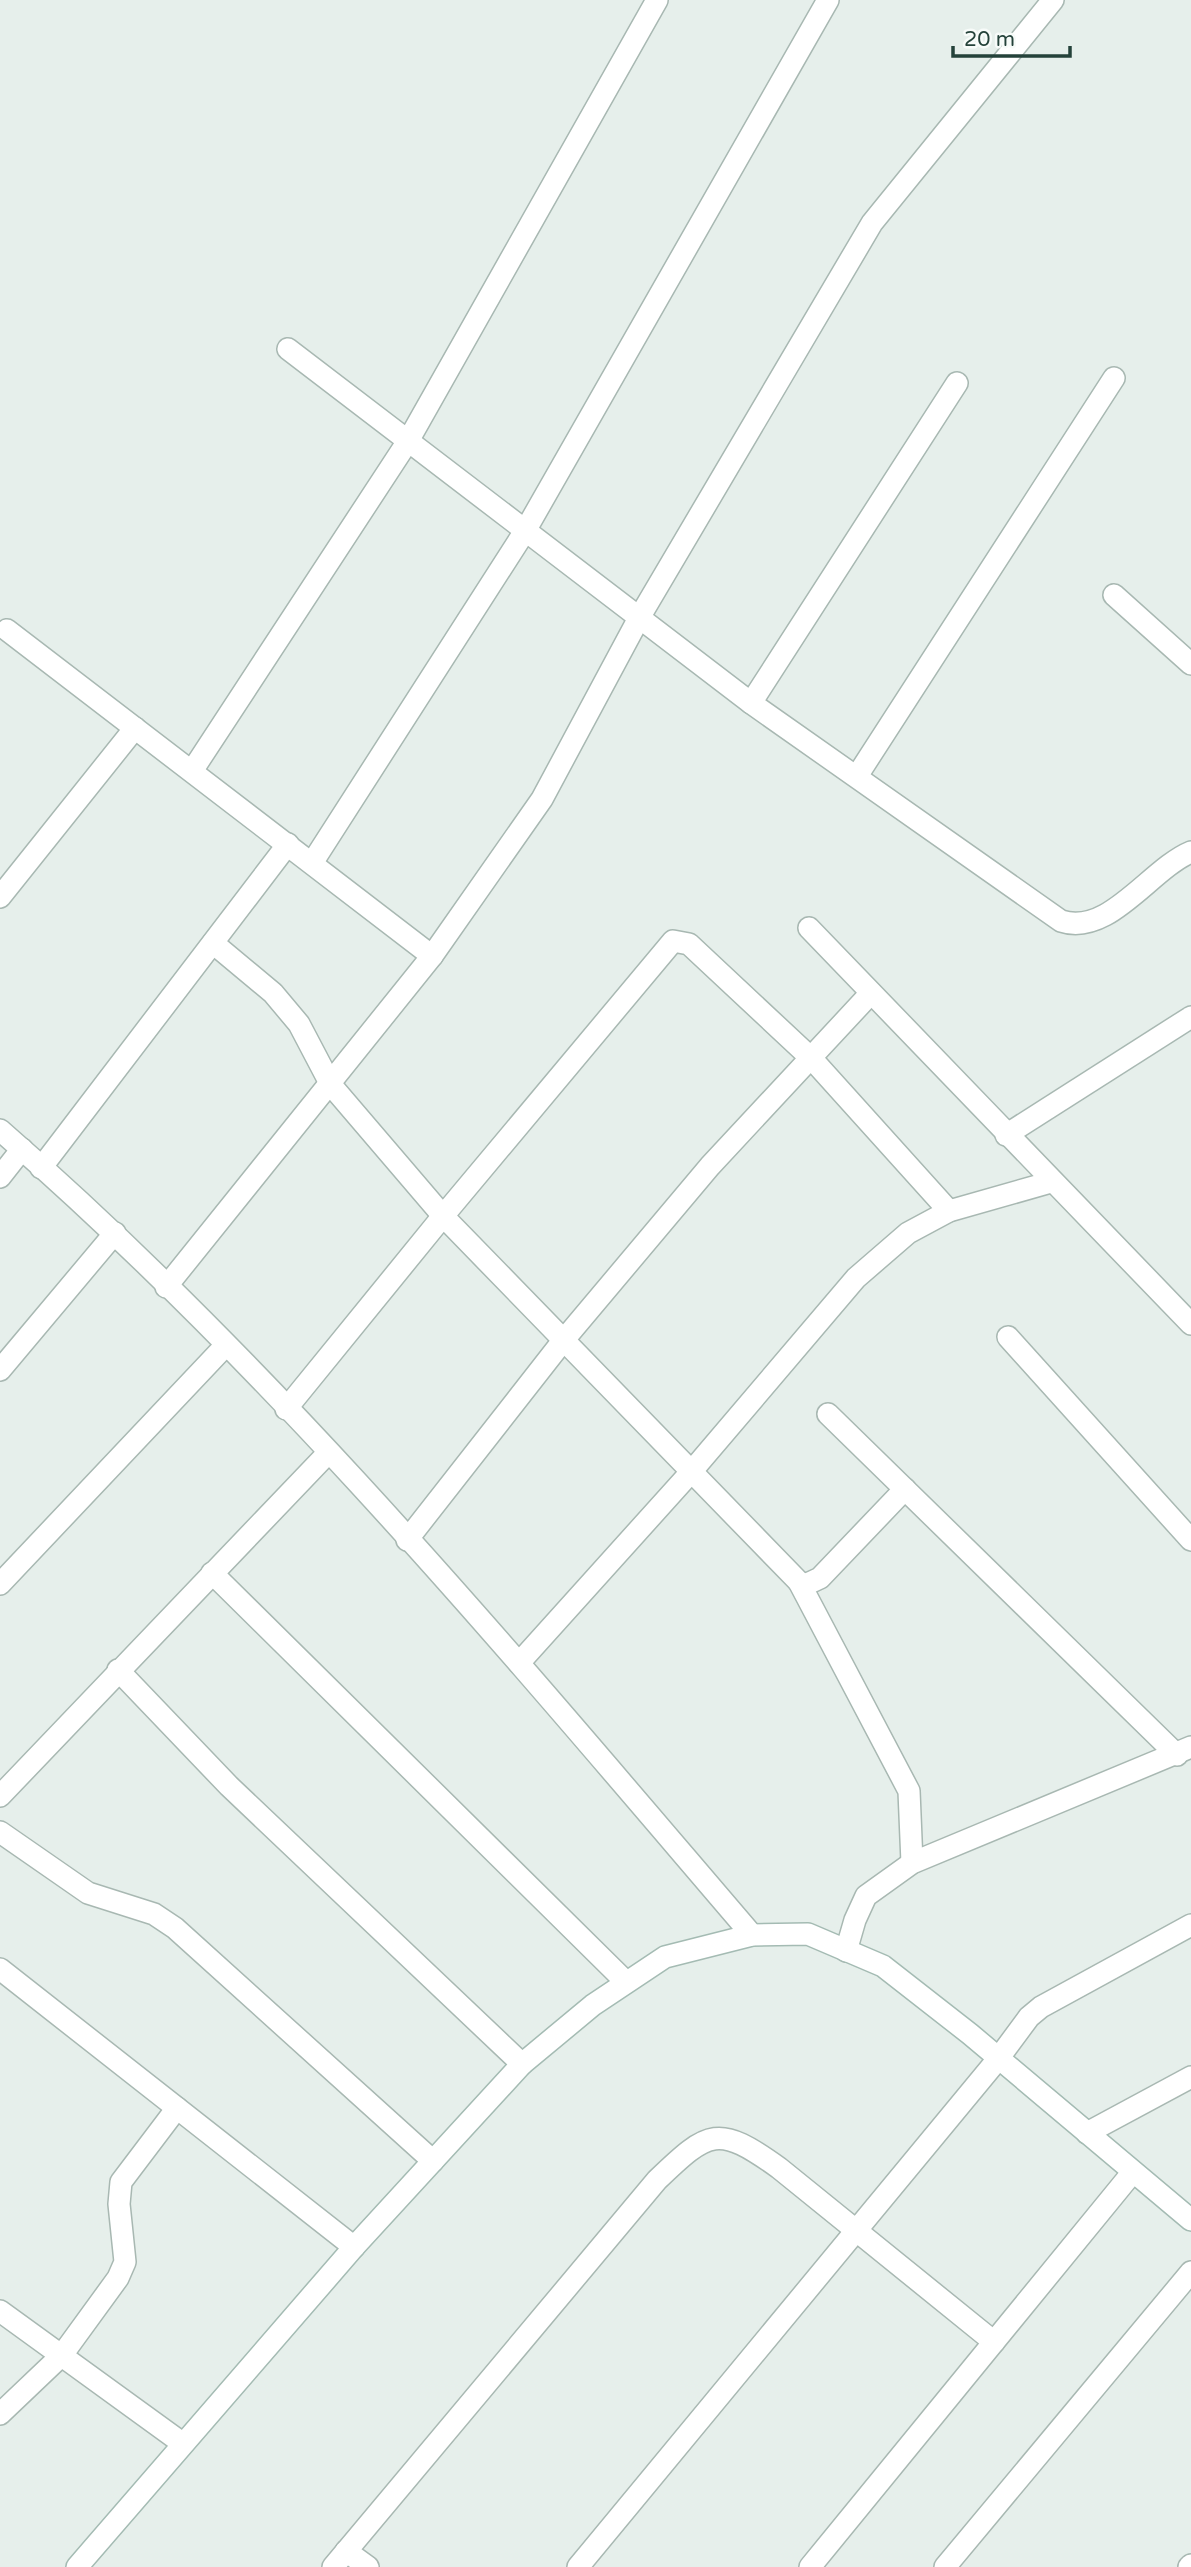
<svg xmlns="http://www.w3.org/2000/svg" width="1191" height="2567" font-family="'Varela Round',sans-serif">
  <rect width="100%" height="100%" fill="#e6efeb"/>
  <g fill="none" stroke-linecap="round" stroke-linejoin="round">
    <g stroke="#a8b8b2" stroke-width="24">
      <g id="minor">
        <path d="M288,349L751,703L1061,921C1109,937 1150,869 1191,852"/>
        <path d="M1114,595L1191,664"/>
        <path d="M7,630L432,956"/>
        <path d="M751,703L957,383"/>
        <path d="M192,771L408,441L657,0"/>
        <path d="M857,776L1114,378"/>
        <path d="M312,863L525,531L828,0"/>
        <path d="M0,897L135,728"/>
        <path d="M809,928L1191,1324"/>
        <path d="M213,943L273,993L299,1024L331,1085L443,1216L799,1582L805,1585L820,1578L905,1489"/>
        <path d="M0,1130C277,1371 514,1657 752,1935"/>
        <path d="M1006,1135L1191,1017"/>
        <path d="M41,1168L288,844"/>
        <path d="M0,1177L22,1149"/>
        <path d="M166,1287L432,956L542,799L639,618L872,223L1053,0"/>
        <path d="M1008,1337L1191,1540"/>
        <path d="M0,1370L115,1233"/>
        <path d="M286,1409L443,1216L673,941L689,944L812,1059L949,1211"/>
        <path d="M828,1414L1177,1755"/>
        <path d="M407,1540L562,1342L710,1166L871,993"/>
        <path d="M212,1573L626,1982"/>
        <path d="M799,1582L909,1791L912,1863"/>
        <path d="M0,1584L226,1345"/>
        <path d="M519,1663L691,1472L856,1278L908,1233L949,1211L1051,1182"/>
        <path d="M118,1670L229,1786L522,2064"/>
        <path d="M0,1796L328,1453"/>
        <path d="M0,1832L88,1893L154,1914L175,1928L433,2161"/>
        <path d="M846,1951L855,1920L866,1896L912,1863L1191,1747"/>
        <path d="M0,1969L354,2247"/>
        <path d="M1087,2133L1191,2077"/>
        <path d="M0,2311L182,2443"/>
        <path d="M0,2414L62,2355L118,2278L125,2262L119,2204L121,2182L177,2108"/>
        <path d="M346,2551L368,2567"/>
        <path d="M333,2567L657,2180C709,2130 718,2124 779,2168L994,2342"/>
        <path d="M578,2567L998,2059L1029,2017L1041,2007L1191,1925"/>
        <path d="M810,2567L1132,2173"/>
        <path d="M945,2567L1191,2272"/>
        <path d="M1189,2567L1191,2565"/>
      </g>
    </g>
    <g stroke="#a4bbb3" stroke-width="24">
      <path id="secondary" d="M77,2567L354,2247L522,2064L593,2005L665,1957L752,1935L808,1934L883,1966L970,2034L1191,2220"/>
    </g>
    <use href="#minor" stroke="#fff" stroke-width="21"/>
    <use href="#secondary" stroke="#fff" stroke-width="21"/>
  </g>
  <path d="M953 46v10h117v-10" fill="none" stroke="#24423a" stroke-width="3.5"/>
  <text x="964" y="46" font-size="21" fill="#24423a" stroke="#f7fbf9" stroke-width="5" paint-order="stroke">20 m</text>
</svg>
